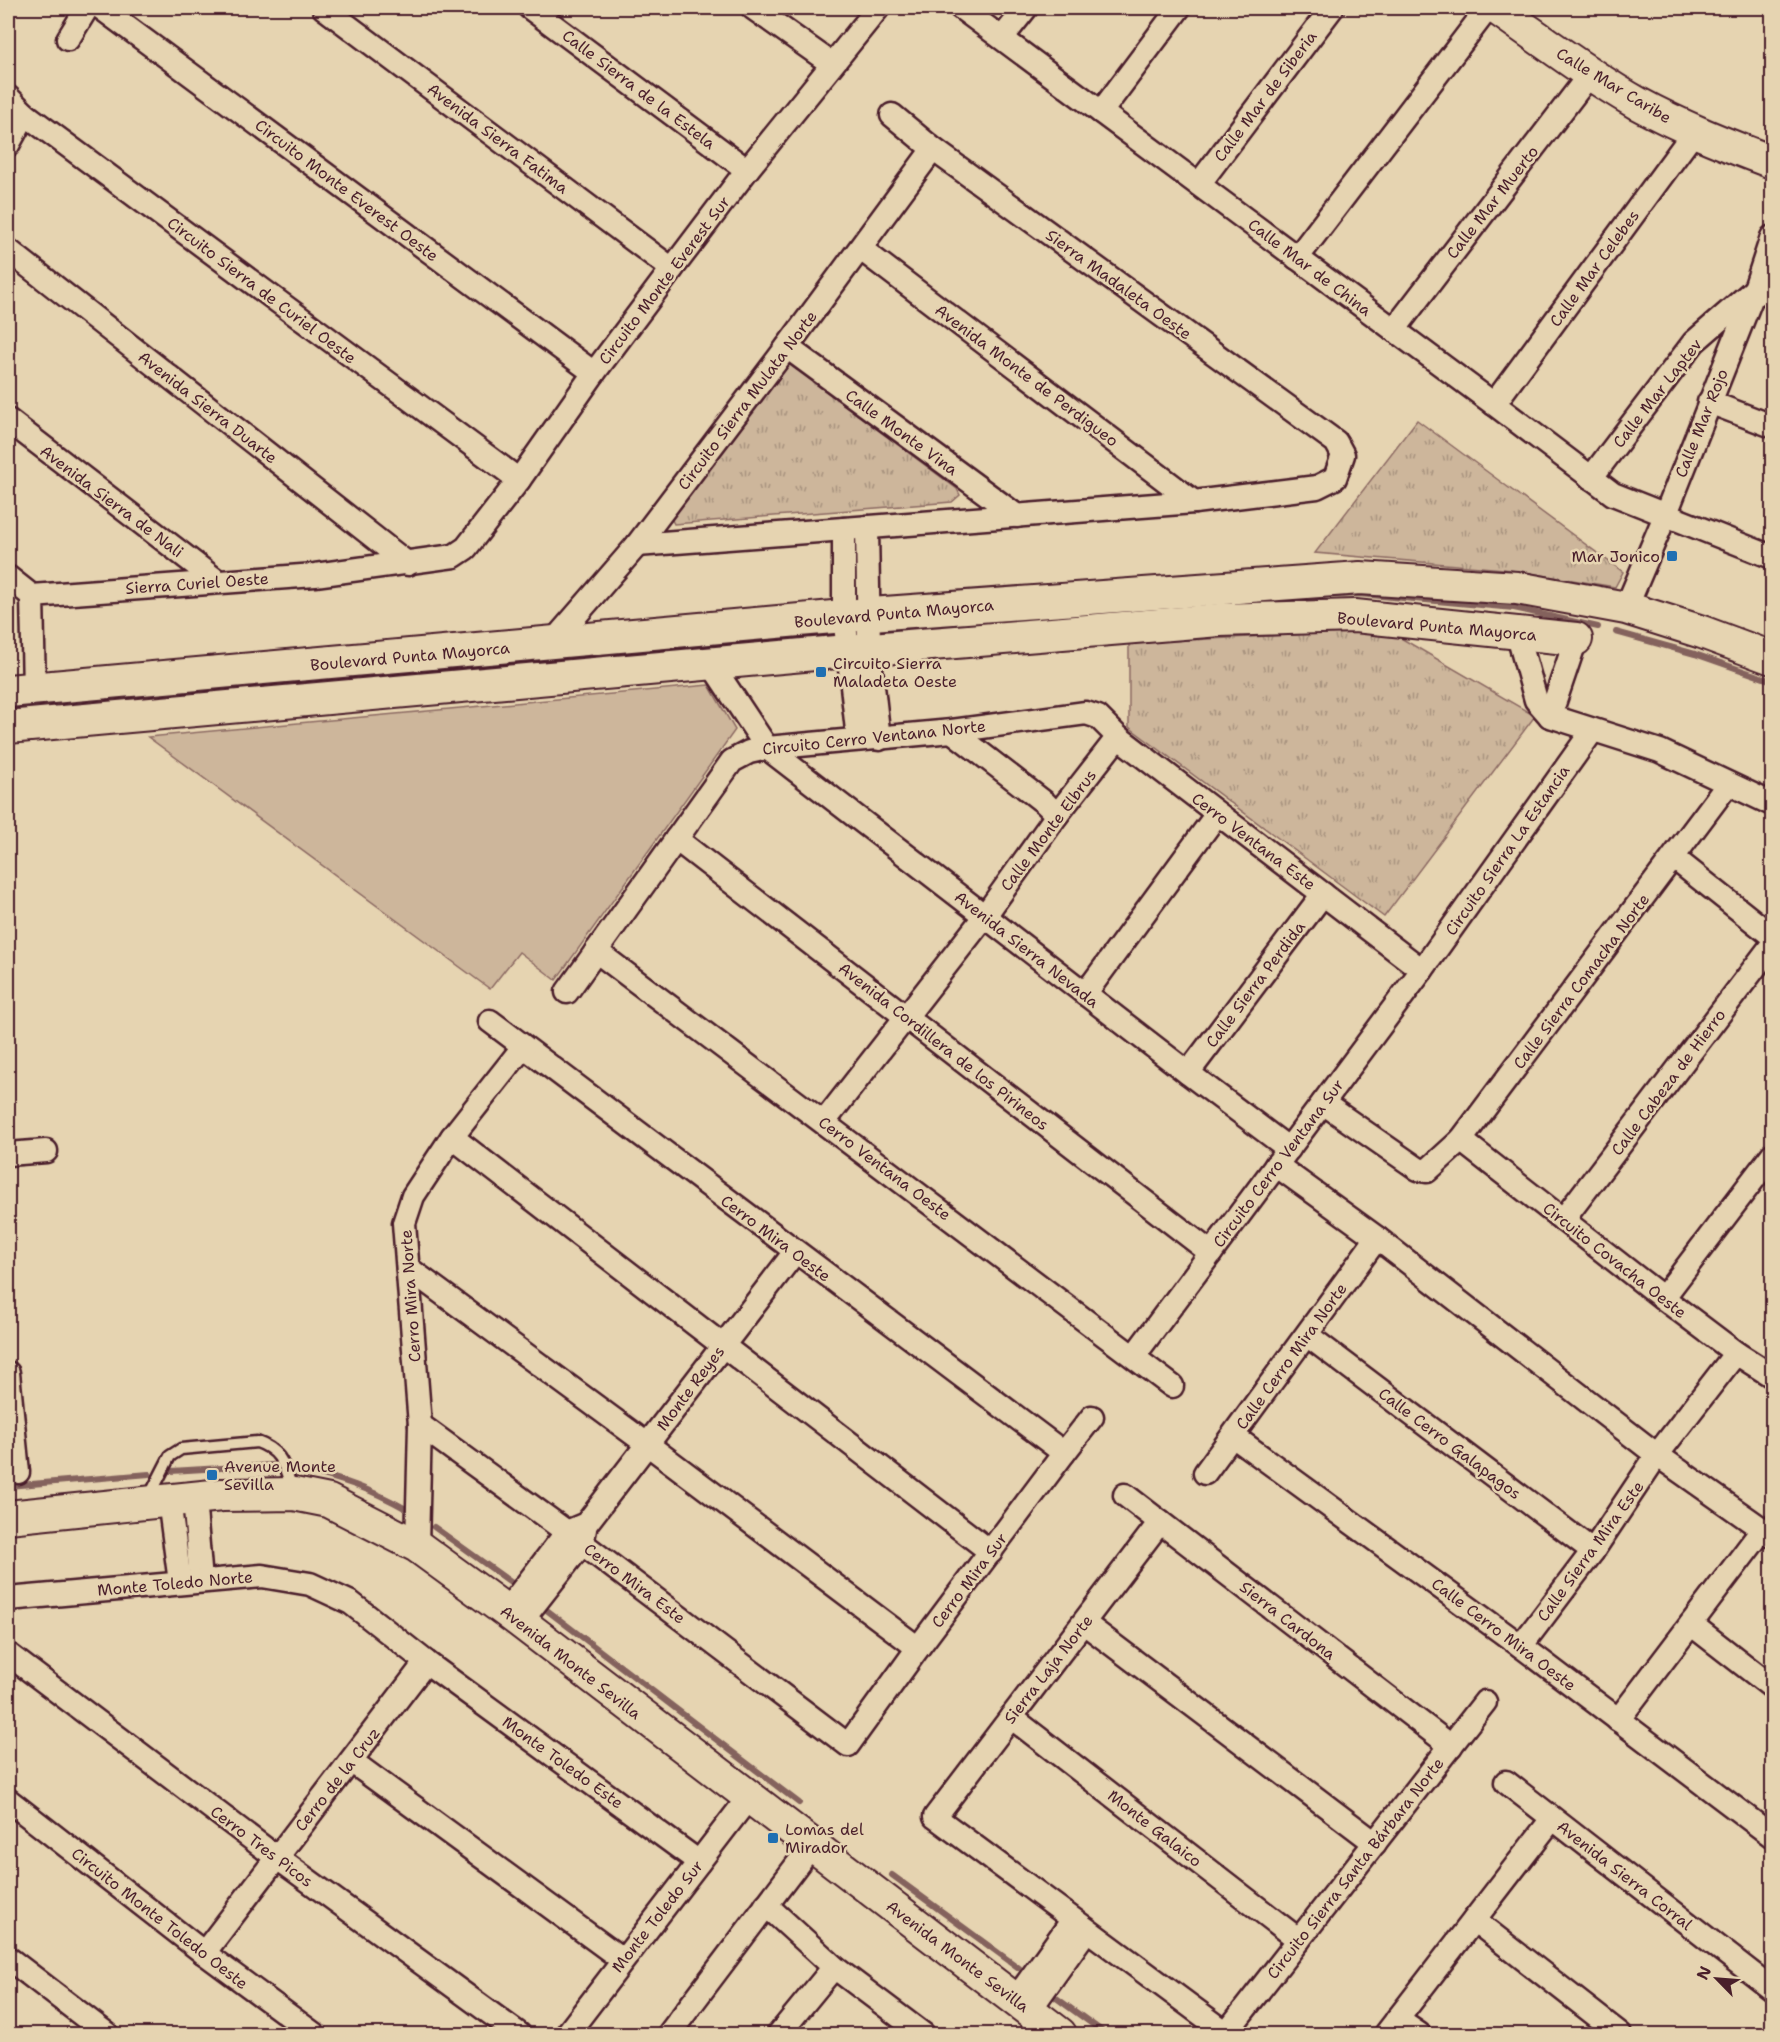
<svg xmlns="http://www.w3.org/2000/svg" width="1780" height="2042" font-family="'Shantell Sans',sans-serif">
  <defs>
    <pattern id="grass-tufts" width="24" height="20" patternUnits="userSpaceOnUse" patternTransform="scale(1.5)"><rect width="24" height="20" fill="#cdb69b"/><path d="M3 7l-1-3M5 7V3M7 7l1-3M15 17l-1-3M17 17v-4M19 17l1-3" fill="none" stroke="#a8937f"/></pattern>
  </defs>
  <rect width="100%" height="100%" fill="#e6d4b1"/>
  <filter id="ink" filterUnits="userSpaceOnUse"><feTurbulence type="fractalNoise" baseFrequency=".0167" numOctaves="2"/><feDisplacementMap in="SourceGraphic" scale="12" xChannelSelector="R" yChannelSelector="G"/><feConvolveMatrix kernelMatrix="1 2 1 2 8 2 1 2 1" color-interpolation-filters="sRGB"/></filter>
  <g filter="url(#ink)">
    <g fill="url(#grass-tufts)" stroke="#8c6a63" stroke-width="1.5">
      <path d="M788,363L957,489L960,495L952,502L674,524L671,518Z"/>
      <path d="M1417,420L1623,572L1615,587L1504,569L1315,553Z"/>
      <path d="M1387,630L1535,716L1384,917L1129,727V643Z"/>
    </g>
    <path fill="#cdb69b" stroke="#8c6a63" stroke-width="1.5" d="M709,685L735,730L556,980L519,952L490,989L148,737Z"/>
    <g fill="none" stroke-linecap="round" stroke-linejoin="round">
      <g stroke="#84625d" stroke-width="6">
        <path d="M1334,595L1359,594L1514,608L1598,627"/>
        <path d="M882,630L1004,620"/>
        <path d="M1616,632L1695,654L1772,681"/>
        <path d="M509,662L840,633"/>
        <path d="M299,1469C342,1479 369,1488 408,1510"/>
        <path d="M171,1471L271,1465"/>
        <path d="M8,1486L149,1474"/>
        <path d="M434,1527L512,1583"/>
        <path d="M548,1611L799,1803"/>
        <path d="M892,1875L1019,1968"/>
        <path d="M1055,1997L1106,2034"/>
      </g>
      <g stroke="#4a1f2b" stroke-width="15">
        <path id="lane" d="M149,1497L170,1456L181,1449L257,1442C283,1451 284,1467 293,1491"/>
      </g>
      <g stroke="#4a1f2b" stroke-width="27">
        <g id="street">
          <path d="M101,8L594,373"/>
          <path d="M324,8L672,269"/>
          <path d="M530,8L747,170"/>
          <path d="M753,8L832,64"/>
          <path d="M961,8L1494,404L1613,494L1772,557"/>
          <path d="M1002,38L1026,8"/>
          <path d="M68,39L87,8"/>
          <path d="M8,97L25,114L519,480"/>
          <path d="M1101,112L1179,8"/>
          <path d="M8,145L25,114"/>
          <path d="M1199,184L1332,8"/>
          <path d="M861,249L1194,502"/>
          <path d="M8,250L408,564"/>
          <path d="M1297,258L1488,8"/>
          <path d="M1394,330L1590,74"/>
          <path d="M787,347L1017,516"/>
          <path d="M1709,402L1772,426"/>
          <path d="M1494,404L1694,132"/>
          <path d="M8,420L217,581"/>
          <path d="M1591,478L1694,342L1755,289L1772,295"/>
          <path d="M867,527L869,651L879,739"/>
          <path d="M844,529V616L858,739"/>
          <path d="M637,545L1194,502L1317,487L1335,478L1343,455L1336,442L933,149L892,115"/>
          <path d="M8,577L32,596"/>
          <path d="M1626,608L1665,516L1755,289L1772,237"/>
          <path d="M1517,632L1536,700L1550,716L1660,751L1772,804"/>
          <path d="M552,643L637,545L787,347L933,149"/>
          <path d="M712,665L767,748L1188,1073L1289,1149"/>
          <path d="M34,690L32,596L315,575L454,556L466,548L519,480L594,373L672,269L747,170L878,8"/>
          <path d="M1550,716L1576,639"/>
          <path d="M952,731L1045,803L1057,815"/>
          <path d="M676,839L1211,1253"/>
          <path d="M1674,858L1772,936"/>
          <path d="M596,951L1172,1386"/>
          <path d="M567,992L732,761L749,752L767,748L952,731L1086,713L1098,717L1118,737L1422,970"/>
          <path d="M1085,994L1217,814"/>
          <path d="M490,1021L1064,1453"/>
          <path d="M1188,1073L1323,894"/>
          <path d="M1323,1103L1418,1169L1427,1171L1461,1140L1728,784"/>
          <path d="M824,1122L984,917L1057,815L1118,737"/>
          <path d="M452,1137L991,1552"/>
          <path d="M1461,1140L1663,1298L1736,1353L1772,1376"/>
          <path d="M8,1154L46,1151"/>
          <path d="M1276,1165L1377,1238L1657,1455L1772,1536"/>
          <path d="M1563,1220L1772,945"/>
          <path d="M408,1268L647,1444L918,1648"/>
          <path d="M1663,1298L1772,1155"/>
          <path d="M1307,1335L1593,1551"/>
          <path d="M1134,1356L1422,970L1593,730"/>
          <path d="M8,1373L18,1472"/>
          <path d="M420,1425L575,1538L848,1745L918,1648L1064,1453L1092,1417"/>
          <path d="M1233,1436L1521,1646L1772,1836"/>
          <path d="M1205,1473L1377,1238"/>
          <path d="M1125,1495L1451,1746"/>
          <path d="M194,1498L201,1581"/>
          <path d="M169,1500L180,1582"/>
          <path d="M1160,1522L935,1817L1228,2034"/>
          <path d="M417,1546L420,1425L404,1223L413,1196L452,1137L523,1047"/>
          <path d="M8,1599L262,1576L310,1584L351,1603L426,1662L699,1862"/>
          <path d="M506,1611L567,1532L586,1524L795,1252"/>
          <path d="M520,1623L582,1544L585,1529"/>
          <path d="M1084,1623L1375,1843"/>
          <path d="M1691,1624L1772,1687"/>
          <path d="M1521,1646L1593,1551L1657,1455L1736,1353"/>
          <path d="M8,1654L276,1857L519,2034"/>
          <path d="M1011,1717L1299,1940"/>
          <path d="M1618,1720L1763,1529"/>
          <path d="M351,1761L623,1960"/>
          <path d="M1506,1782L1772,1989"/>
          <path d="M8,1800L204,1953L314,2034"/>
          <path d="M766,1905L834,1967L923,2034"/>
          <path d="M1474,1920L1620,2034"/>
          <path d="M204,1953L426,1662"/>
          <path d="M8,1958L107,2034"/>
          <path d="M1015,2000L1072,1921"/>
          <path d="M1029,2011L1086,1931"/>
          <path d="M1397,2019L1419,2034"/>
          <path d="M1226,2033L1485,1702"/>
          <path d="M567,2034L749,1797"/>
          <path d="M669,2034L812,1845"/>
          <path d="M779,2034L834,1967"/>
          <path d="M1386,2034L1552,1819"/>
        </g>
      </g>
      <g stroke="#4a1f2b" stroke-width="36">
        <g id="secondary">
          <path d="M1496,8C1542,40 1588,75 1637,103C1681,127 1727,145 1772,162"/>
          <path d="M8,691L844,616L1360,578L1517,588L1626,608L1702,632L1772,658"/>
          <path d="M8,727L848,651L1219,620L1355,616L1576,639"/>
          <path d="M8,1517L222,1495L294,1494L329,1501L417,1546L506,1611L1060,2034"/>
        </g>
      </g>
      <use href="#lane" stroke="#e6d4b1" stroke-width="10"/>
      <use href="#street" stroke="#e6d4b1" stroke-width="22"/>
      <use href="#secondary" stroke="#e6d4b1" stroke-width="32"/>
    </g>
  </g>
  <g fill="#1f6fb2" stroke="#e6d4b1" stroke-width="2">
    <rect x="1666" y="550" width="12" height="12" rx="3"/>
    <rect x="815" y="666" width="12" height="12" rx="3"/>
    <rect x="206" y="1469" width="12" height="12" rx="3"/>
    <rect x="767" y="1832" width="12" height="12" rx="3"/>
  </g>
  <g text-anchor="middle" stroke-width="5" stroke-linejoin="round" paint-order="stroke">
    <g font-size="16" fill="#4a1f2b" stroke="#e6d4b1">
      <text transform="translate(1614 85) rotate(31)" y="6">Calle Mar Caribe</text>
      <text transform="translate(639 89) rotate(37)" y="6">Calle Sierra de la Estela</text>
      <text transform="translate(1265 96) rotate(-53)" y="6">Calle Mar de Siberia</text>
      <text transform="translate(498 138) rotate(37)" y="6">Avenida Sierra Fatima</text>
      <text transform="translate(347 190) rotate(37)" y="6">Circuito Monte Everest Oeste</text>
      <text transform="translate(1492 202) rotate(-52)" y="6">Calle Mar Muerto</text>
      <text transform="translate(1310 267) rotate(37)" y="6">Calle Mar de China</text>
      <text transform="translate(1594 268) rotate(-54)" y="6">Calle Mar Celebes</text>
      <text transform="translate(664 280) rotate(-53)" y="6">Circuito Monte Everest Sur</text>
      <text transform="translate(1119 284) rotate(36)" y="6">Sierra Madaleta Oeste</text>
      <text transform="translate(262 290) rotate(37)" y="6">Circuito Sierra de Curiel Oeste</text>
      <text transform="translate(1027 375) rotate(37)" y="6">Avenida Monte de Perdigueo</text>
      <text transform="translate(1657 393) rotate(-52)" y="6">Calle Mar Laptev</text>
      <text transform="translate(747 400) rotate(-53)" y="6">Circuito Sierra Mulata Norte</text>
      <text transform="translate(208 407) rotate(38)" y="6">Avenida Sierra Duarte</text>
      <text transform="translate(1701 423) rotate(-68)" y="6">Calle Mar Rojo</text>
      <text transform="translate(902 432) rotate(36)" y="6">Calle Monte Vina</text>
      <text transform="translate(112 501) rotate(37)" y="6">Avenida Sierra de Nali</text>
      <text transform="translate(197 583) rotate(-4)" y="6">Sierra Curiel Oeste</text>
      <text transform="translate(894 613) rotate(-5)" y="6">Boulevard Punta Mayorca</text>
      <text transform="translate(1437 626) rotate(5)" y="6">Boulevard Punta Mayorca</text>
      <text transform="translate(410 656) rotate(-5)" y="6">Boulevard Punta Mayorca</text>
      <text transform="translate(874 737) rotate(-6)" y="6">Circuito Cerro Ventana Norte</text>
      <text transform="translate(1048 830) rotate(-53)" y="6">Calle Monte Elbrus</text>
      <text transform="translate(1254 841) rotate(37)" y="6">Cerro Ventana Este</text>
      <text transform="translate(1507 850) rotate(-55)" y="6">Circuito Sierra La Estancia</text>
      <text transform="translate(1027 949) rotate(38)" y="6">Avenida Sierra Nevada</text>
      <text transform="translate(1581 981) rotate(-53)" y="6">Calle Sierra Comacha Norte</text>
      <text transform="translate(1255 984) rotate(-53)" y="6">Calle Sierra Perdida</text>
      <text transform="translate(944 1046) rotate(38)" y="6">Avenida Cordillera de los Pirineos</text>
      <text transform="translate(1668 1082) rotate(-53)" y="6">Calle Cabeza de Hierro</text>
      <text transform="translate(1278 1163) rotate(-53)" y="6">Circuito Cerro Ventana Sur</text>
      <text transform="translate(885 1168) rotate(37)" y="6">Cerro Ventana Oeste</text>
      <text transform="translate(776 1238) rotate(37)" y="6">Cerro Mira Oeste</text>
      <text transform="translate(1615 1260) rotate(38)" y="6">Circuito Covacha Oeste</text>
      <text transform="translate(410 1296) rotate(-94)" y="6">Cerro Mira Norte</text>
      <text transform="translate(1291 1356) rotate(-54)" y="6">Calle Cerro Mira Norte</text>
      <text transform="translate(690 1388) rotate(-53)" y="6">Monte Reyes</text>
      <text transform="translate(1450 1443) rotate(37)" y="6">Calle Cerro Galapagos</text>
      <text transform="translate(1590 1551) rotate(-54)" y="6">Calle Sierra Mira Este</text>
      <text transform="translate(969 1580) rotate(-53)" y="6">Cerro Mira Sur</text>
      <text transform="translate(175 1583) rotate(-5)" y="6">Monte Toledo Norte</text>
      <text transform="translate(635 1583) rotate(37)" y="6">Cerro Mira Este</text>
      <text transform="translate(1288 1620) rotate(38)" y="6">Sierra Cardona</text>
      <text transform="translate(1504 1634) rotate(37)" y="6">Calle Cerro Mira Oeste</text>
      <text transform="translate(571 1662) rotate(38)" y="6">Avenida Monte Sevilla</text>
      <text transform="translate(1048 1669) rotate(-52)" y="6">Sierra Laja Norte</text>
      <text transform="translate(563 1762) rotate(36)" y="6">Monte Toledo Este</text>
      <text transform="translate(337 1779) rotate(-52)" y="6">Cerro de la Cruz</text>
      <text transform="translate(1155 1828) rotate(38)" y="6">Monte Galaico</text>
      <text transform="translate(262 1846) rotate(37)" y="6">Cerro Tres Picos</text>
      <text transform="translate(1355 1868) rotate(-52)" y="6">Circuito Sierra Santa Bárbara Norte</text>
      <text transform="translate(1625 1875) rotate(38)" y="6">Avenida Sierra Corral</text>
      <text transform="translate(657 1916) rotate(-52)" y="6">Monte Toledo Sur</text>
      <text transform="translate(160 1918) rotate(38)" y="6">Circuito Monte Toledo Oeste</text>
      <text transform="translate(958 1956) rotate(37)" y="6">Avenida Monte Sevilla</text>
    </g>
    <g font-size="16" fill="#4a1f2b" stroke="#e6d4b1" text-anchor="start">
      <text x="1660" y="562" text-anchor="end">Mar Jonico</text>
      <text x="833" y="669">Circuito Sierra<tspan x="833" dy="18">Maladeta Oeste</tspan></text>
      <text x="224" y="1472">Avenue Monte<tspan x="224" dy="18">Sevilla</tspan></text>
      <text x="785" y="1835">Lomas del<tspan x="785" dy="18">Mirador</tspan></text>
    </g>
  </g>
  <rect width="1780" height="2042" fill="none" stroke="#e6d4b1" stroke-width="30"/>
  <rect x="15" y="15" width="1750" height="2012" fill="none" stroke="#4a1f2b" stroke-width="2" filter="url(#ink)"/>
  <g transform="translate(1717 1979) rotate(295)" stroke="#e6d4b1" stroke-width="4.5" paint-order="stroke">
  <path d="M0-4.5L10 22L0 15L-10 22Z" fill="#4a1f2b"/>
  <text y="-9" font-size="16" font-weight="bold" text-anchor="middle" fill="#4a1f2b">N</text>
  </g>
</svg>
